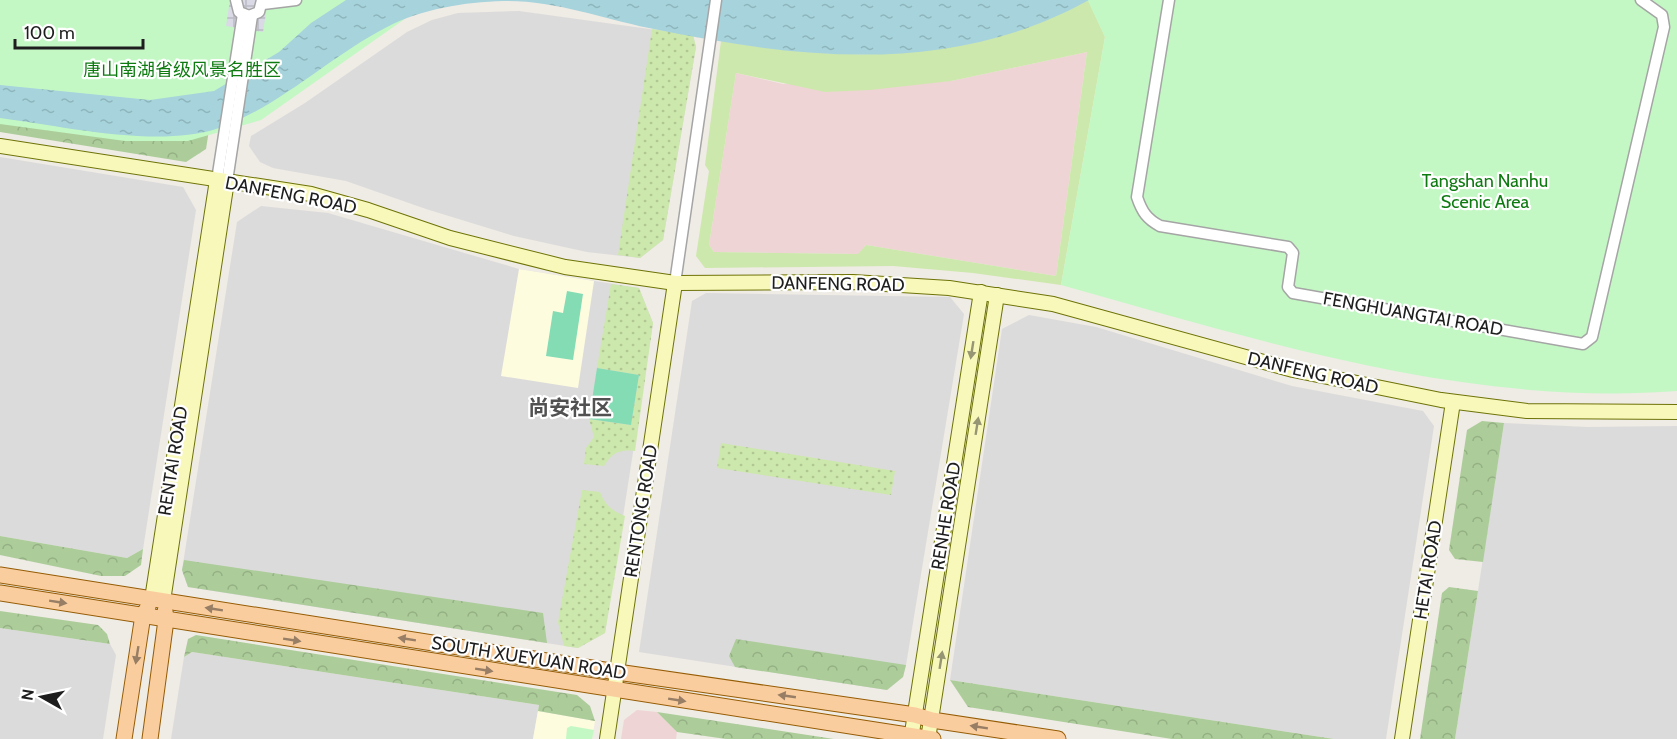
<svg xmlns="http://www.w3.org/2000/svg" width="1677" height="739" font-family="Cabin,'Noto Sans SC',sans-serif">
  <defs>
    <pattern id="forest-crowns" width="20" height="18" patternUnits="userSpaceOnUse" patternTransform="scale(1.5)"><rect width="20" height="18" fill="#accd9a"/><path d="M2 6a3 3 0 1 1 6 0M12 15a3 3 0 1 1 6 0" fill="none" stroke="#94b084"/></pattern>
    <pattern id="garden-dots" width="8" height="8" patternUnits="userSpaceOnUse" patternTransform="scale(1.5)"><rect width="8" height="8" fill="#cde8ac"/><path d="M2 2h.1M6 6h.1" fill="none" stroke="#b0c794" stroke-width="1.8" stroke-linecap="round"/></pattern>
    <pattern id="plaza-grid" width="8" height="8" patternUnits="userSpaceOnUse" patternTransform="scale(1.5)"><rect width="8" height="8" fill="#d9dae5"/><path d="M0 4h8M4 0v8" fill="none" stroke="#babbc4"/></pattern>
    <pattern id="water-ripples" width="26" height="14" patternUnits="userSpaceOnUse" patternTransform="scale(1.5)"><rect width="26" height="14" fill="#a6d3dc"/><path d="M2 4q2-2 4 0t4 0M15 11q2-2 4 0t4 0" fill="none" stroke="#8eb5bc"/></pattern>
  </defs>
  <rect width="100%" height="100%" fill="#efebe5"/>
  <g fill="#dcdbdb">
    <path d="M519,11L693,35L696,47L663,240L640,258L587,252L514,236L426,209L346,181L273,168L260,162L249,146L251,136L305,103L407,32L432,20L458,13Z"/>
    <path d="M0,157L183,187L196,210L143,549L127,558L0,536Z"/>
    <path d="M261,206L328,213L519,269L639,288L653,323L605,633L578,648L188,587L182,570L237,222Z"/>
    <path d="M706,293L950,297L964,314L906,665L903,677L887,690L639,652L692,301Z"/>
    <path d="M1029,315L1096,327L1292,386L1423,411L1434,426L1386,739H1334L950,680L1002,329Z"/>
    <path d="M1504,423L1587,427L1677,426V739H1455Z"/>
    <path d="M0,628L110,644L116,655L103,739H0Z"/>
    <path d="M192,652L539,705L533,739H171L184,657Z"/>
  </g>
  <g fill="#efd4d5">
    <path d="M1087,52L1056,276L866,245L859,254L714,252L709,245L736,73L783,84L951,81Z"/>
    <path d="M637,710L657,712L677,732L676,739H621L624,720Z"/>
  </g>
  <g fill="#fefcde">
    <path d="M519,269L594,281L578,388L501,376Z"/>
    <path d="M538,711L595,721L592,739H533Z"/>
  </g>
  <path fill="#cde8ac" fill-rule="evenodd" d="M1088,0L1105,37L1061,285L973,273L893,266L705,268L696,256L709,171L705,165L721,41C846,63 975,63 1088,0ZM1087,52L1056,276L866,245L858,254L714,252L709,245L736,73L825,92L870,90L951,81Z"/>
  <g fill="url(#forest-crowns)">
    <path d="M0,118L209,130L206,149L186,162L0,132Z"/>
    <path d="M1482,421L1504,423L1483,562L1455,559L1449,550L1467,430Z"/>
    <path d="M0,536L127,558L143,549L141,565L125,576H101L0,555Z"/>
    <path d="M184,560L543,613L547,643L188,587L182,570Z"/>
    <path d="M1449,587L1478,591L1455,739H1420L1442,593Z"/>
    <path d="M0,611L98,625L107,634L110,644L0,628Z"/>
    <path d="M196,635L577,695L590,706L595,721L538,711L539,705L192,652L184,657L188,639Z"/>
    <path d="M736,639L906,665L903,677L887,690L735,667L729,656Z"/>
    <path d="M950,680L1334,739H1172L968,707Z"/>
    <path d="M657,712L834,739H726L677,732Z"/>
  </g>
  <g fill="#c3f8c4">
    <path d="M0,0H446L426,4L261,120L188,141H125L0,124Z"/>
    <path d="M598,0H1677V391C1466,407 1261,341 1061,285L1105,37L1088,1L1053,11Z"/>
    <path d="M571,726L594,730L592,739H566L567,728Z"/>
  </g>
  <g fill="url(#garden-dots)">
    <path d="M652,29L693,35L696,47L663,240L640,258L618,255Z"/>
    <path d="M611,284L639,288L653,323L635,451C619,449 612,453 604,466L584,464L586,448L594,437L589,419L631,425L639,375L597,368Z"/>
    <path d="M721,443L895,471L891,495L717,468Z"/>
    <path d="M582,490L600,492C605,505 612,511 625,516L605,633L578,648L564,646L558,622Z"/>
  </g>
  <g fill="#84dcb5">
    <path d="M567,291L583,294L573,360L546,356L553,311L563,313Z"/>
    <path d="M597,368L639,375L631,425L589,419Z"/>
  </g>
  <path fill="url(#plaza-grid)" d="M230,0H268L263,32L226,26Z"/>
  <path fill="url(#water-ripples)" d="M346,0H1089C950,77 798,59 649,28C600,18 554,0 503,1C465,2 421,9 387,27C327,58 280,107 216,129C156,148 62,126 0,118V85L150,100L214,91L279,52L311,23Z"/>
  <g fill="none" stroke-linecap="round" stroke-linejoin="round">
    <g stroke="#a5a5a5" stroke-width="13">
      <g id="street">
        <path d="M236,0L239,12L249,16L259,12L262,0"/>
        <path d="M1169,0L1137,197C1142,212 1147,219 1160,226L1288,247L1293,253L1288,287L1293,293L1583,344L1592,337L1664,27L1662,15L1641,0"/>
        <path d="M263,4L296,0"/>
        <path d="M217,180L243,14"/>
        <path d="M227,181L252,16"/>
        <path d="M675,283L716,0"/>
      </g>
    </g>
    <g stroke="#6e7307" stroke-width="16">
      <g id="secondary">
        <path d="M0,146L311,194L368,210L450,238L565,267L675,283L853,282L949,288L1053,304L1293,370L1441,400L1527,411L1677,412"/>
        <path d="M152,599L217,180"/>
        <path d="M163,601L227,181"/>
        <path d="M607,739L675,283"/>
        <path d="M911,739L981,292"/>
        <path d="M928,739L997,295"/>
        <path d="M1402,739L1453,402"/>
      </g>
    </g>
    <g stroke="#955c04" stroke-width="17">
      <g id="primary">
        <path d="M0,575L617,672L915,715L932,720L1058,739"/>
        <path d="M0,593L933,739"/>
        <path d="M124,739L143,615L148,607"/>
        <path d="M150,739L166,620L165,611"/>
      </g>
    </g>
    <use href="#street" stroke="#fff" stroke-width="10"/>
    <use href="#secondary" stroke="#f8f8ba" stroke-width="14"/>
    <use href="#primary" stroke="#facd9f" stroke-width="15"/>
  </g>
  <defs><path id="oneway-solid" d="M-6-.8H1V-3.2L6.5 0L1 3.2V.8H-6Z" transform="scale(1.5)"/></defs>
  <g fill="#969674">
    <use href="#oneway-solid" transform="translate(972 350) rotate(99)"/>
    <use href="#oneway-solid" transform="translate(977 426) rotate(-81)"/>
    <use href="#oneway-solid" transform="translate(941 660) rotate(-81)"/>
  </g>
  <g fill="#977e65">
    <use href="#oneway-solid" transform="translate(58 602) rotate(9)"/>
    <use href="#oneway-solid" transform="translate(214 609) rotate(-171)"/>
    <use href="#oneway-solid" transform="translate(407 639) rotate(-171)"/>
    <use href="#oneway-solid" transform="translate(292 640) rotate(9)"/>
    <use href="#oneway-solid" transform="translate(137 655) rotate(99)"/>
    <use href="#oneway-solid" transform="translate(484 670) rotate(9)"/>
    <use href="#oneway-solid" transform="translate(787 696) rotate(-172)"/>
    <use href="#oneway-solid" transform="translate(677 700) rotate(9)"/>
    <use href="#oneway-solid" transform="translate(979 727) rotate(-171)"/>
  </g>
  <g text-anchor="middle" stroke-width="4.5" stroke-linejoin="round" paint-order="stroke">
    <g font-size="18" fill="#0e7b11" stroke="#fff">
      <text x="182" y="76">唐山南湖省级风景名胜区</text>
      <text x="1485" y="187">Tangshan Nanhu<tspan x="1485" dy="21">Scenic Area</tspan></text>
    </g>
    <g font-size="18" fill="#1e1e1e" stroke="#fff">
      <text transform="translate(291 195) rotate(11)" y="6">DANFENG ROAD</text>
      <text transform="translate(838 284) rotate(1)" y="6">DANFENG ROAD</text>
      <text transform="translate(1413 314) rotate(10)" y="6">FENGHUANGTAI ROAD</text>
      <text transform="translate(1313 373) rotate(13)" y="6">DANFENG ROAD</text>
      <text transform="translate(173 461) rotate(-81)" y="6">RENTAI ROAD</text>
      <text transform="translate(641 511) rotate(-81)" y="6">RENTONG ROAD</text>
      <text transform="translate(946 516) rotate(-81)" y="6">RENHE ROAD</text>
      <text transform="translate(1428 570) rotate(-81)" y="6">HETAI ROAD</text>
      <text transform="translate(529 658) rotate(9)" y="6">SOUTH XUEYUAN ROAD</text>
    </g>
    <g font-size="21" font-weight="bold" fill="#515151" stroke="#fff">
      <text x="570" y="415">尚安社区</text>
    </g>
  </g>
  <g transform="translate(42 697) rotate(279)" stroke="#ffffff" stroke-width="4.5" paint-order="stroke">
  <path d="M0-4.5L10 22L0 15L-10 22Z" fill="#1e1e1e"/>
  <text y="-9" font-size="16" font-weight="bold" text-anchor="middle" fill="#1e1e1e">N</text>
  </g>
  <path d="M15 39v9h128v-9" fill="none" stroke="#1e1e1e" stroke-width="3"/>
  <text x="24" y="39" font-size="18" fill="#1e1e1e" stroke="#ffffff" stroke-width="4.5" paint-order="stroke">100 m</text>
</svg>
